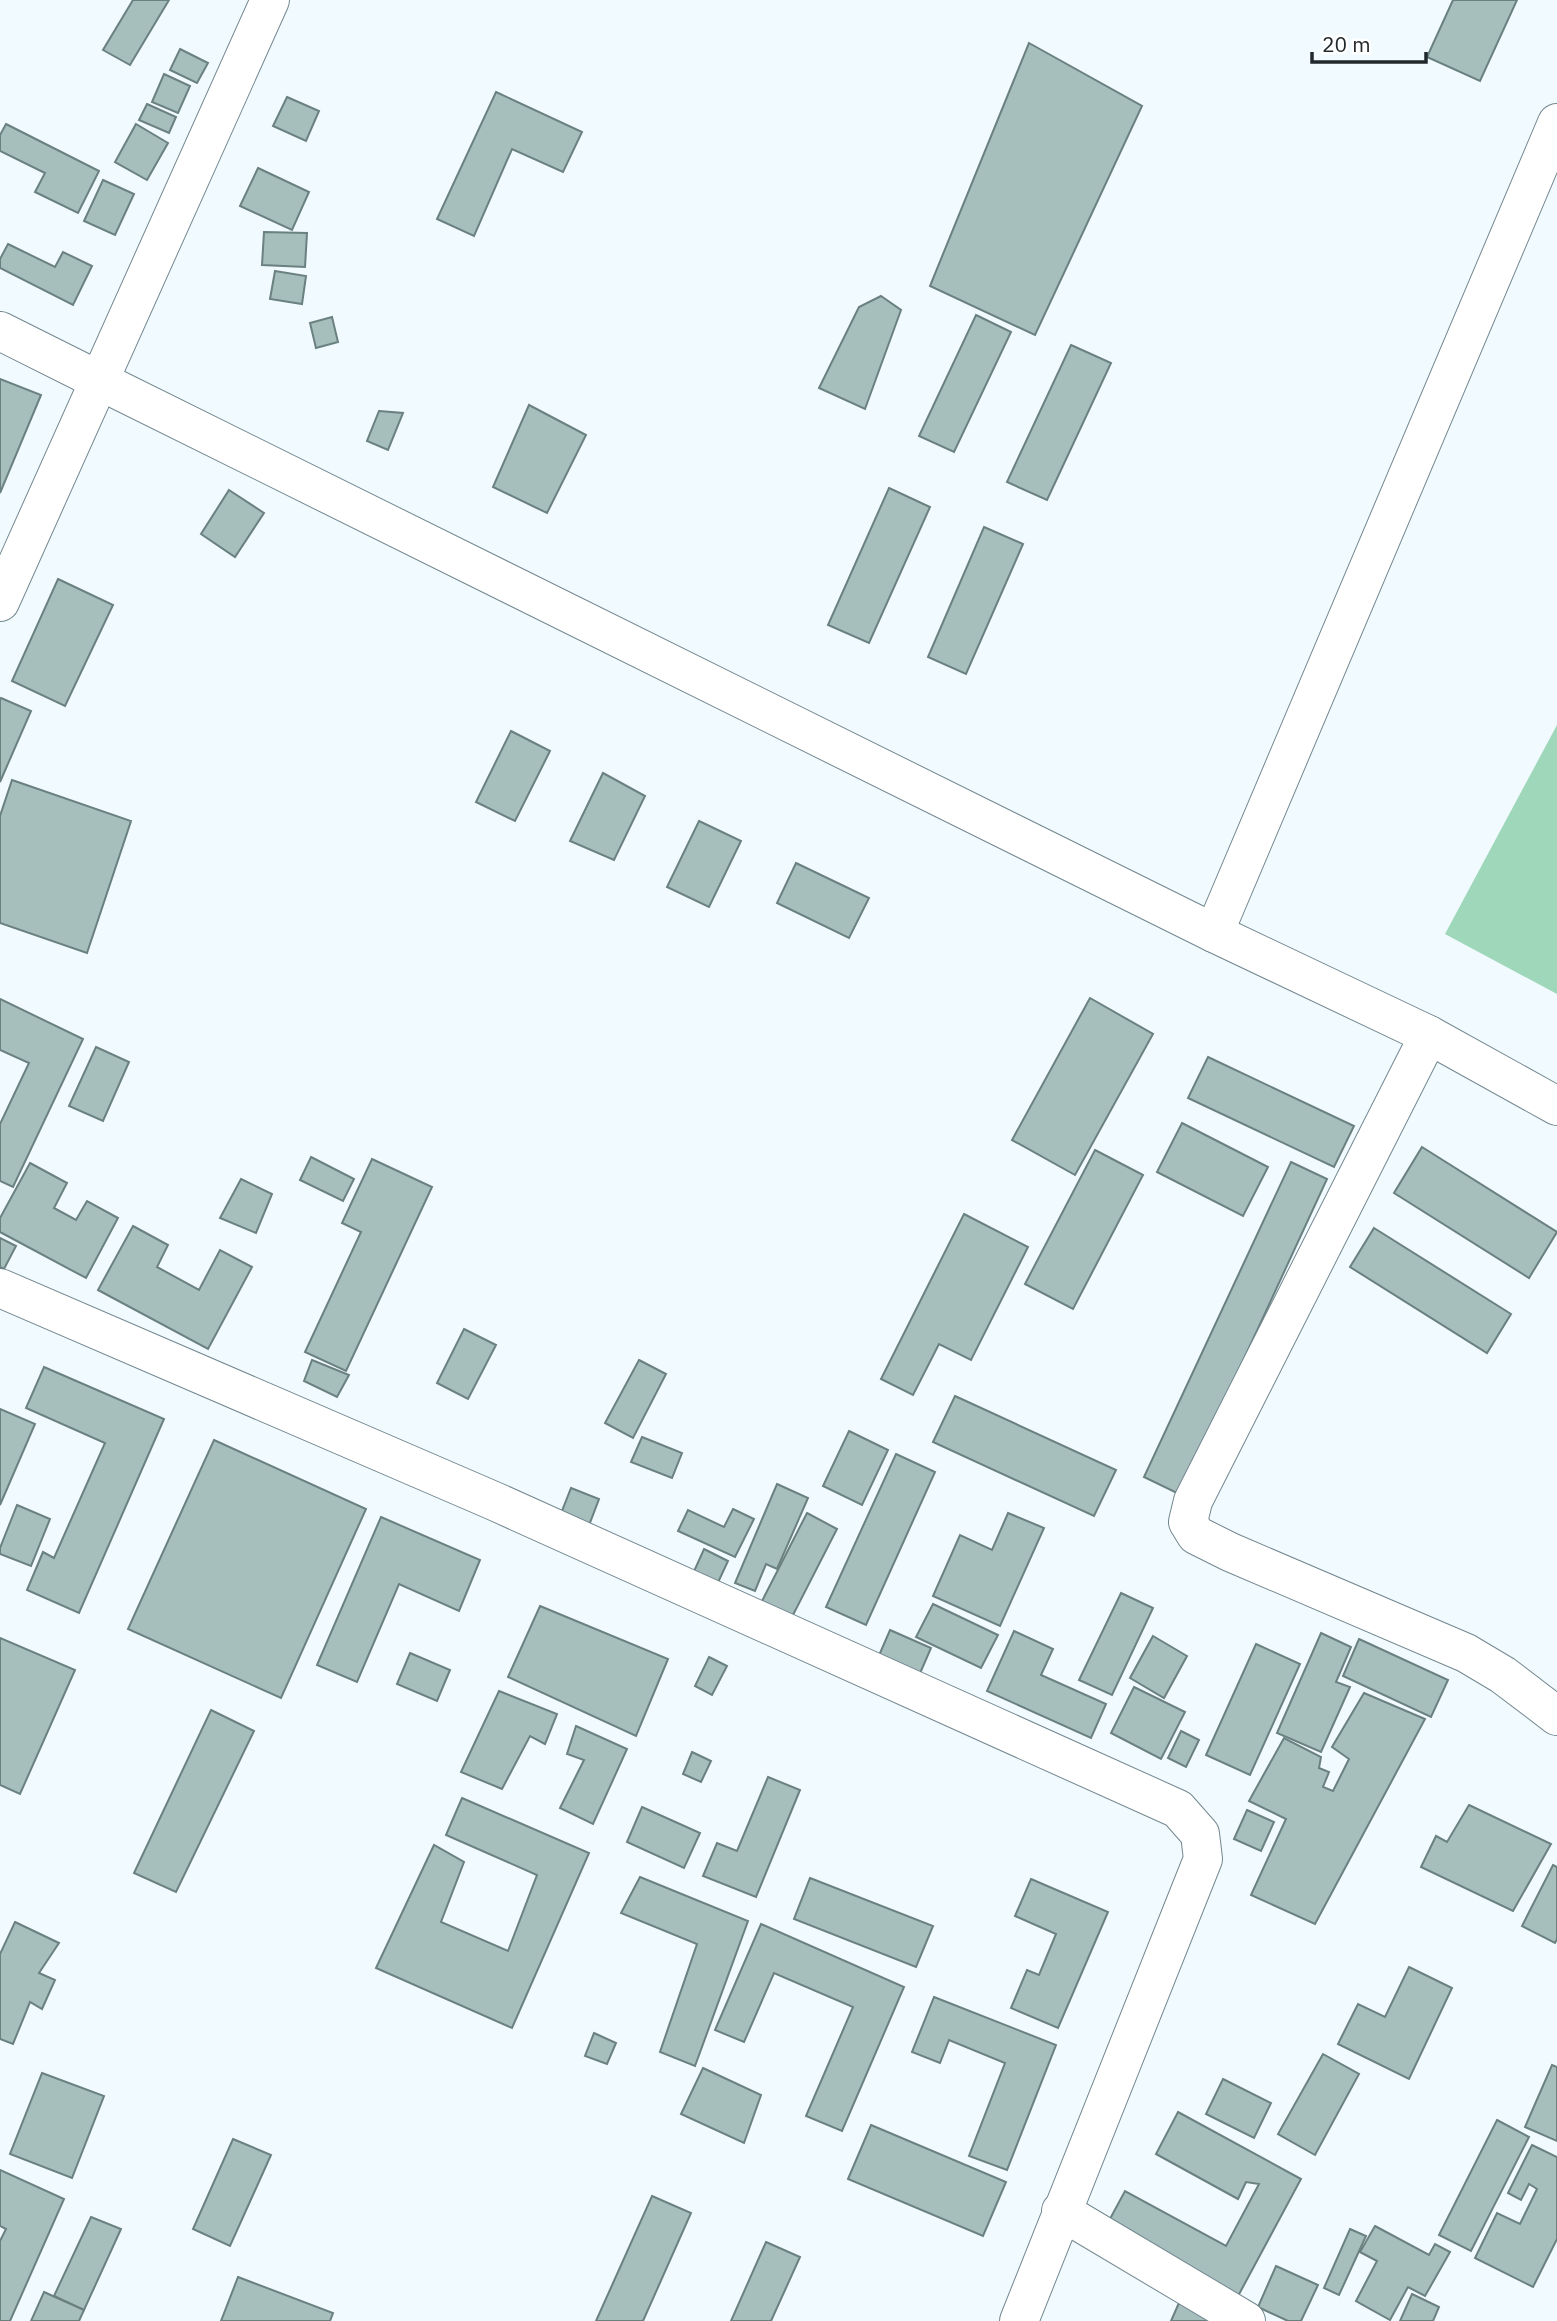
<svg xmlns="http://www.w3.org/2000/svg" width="1557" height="2321" font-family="'IBM Plex Sans',sans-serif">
  <rect width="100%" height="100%" fill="#f1fafe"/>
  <path fill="#9ed7b9" d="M1557,725V994L1445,934Z"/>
  <g fill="#a6bfbd" stroke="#6a817f" stroke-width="2">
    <path d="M133,0H169L130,65L103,50Z"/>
    <path d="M1453,0H1517L1480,81L1427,57Z"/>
    <path d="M1029,43L1142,106L1035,335L930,286Z"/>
    <path d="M180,49L208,63L197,83L170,70Z"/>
    <path d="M164,74L190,86L178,113L152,102Z"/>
    <path d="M496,92L582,132L563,172L512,149L474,236L437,219Z"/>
    <path d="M287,97L319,111L306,141L273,126Z"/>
    <path d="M147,104L176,117L169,133L139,120Z"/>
    <path d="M6,124L99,171L78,213L35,192L45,173L0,151V135Z"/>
    <path d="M136,124L168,143L147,180L115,162Z"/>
    <path d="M258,168L309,192L292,230L240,206Z"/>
    <path d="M103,180L134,194L115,235L84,221Z"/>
    <path d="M264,232L307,233L305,267L262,265Z"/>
    <path d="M8,244L55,267L63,252L92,266L73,305L0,268V259Z"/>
    <path d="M275,271L306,276L302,304L270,299Z"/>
    <path d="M881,296L901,310L865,409L819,388L859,307Z"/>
    <path d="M976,315L1011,332L954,452L919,436Z"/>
    <path d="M332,317L338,342L316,348L310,323Z"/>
    <path d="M1071,345L1111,363L1047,500L1007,482Z"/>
    <path d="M0,379L41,395L0,493Z"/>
    <path d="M529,405L586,435L547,513L493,487Z"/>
    <path d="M379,411L403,413L388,450L367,441Z"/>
    <path d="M889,488L930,507L869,643L828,625Z"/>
    <path d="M229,490L264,513L235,557L201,534Z"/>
    <path d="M984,527L1023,544L966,674L928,657Z"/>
    <path d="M58,579L113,605L65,706L12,681Z"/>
    <path d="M1,698L31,711L0,782V699Z"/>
    <path d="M511,731L550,751L515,821L476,802Z"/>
    <path d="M603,773L645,796L614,860L570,841Z"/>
    <path d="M12,780L131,821L87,953L0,923V816Z"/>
    <path d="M699,821L741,841L709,907L667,887Z"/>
    <path d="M796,863L869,898L849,938L777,903Z"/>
    <path d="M1090,998L1153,1034L1075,1175L1012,1140Z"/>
    <path d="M0,999L83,1039L13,1187L0,1181V1124L29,1063L0,1050Z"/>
    <path d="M96,1047L129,1062L103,1121L69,1106Z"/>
    <path d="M1208,1057L1354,1126L1334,1167L1188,1098Z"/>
    <path d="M1182,1123L1268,1167L1243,1216L1157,1172Z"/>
    <path d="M1422,1147L1557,1232L1529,1278L1394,1193Z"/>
    <path d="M1095,1150L1143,1175L1073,1309L1025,1284Z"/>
    <path d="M311,1157L354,1179L343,1201L300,1180Z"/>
    <path d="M372,1159L432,1187L346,1371L305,1352L361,1232L342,1223Z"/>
    <path d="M1291,1162L1327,1179L1181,1495L1144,1477Z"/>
    <path d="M30,1163L67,1183L54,1208L76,1220L87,1201L118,1218L86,1278L0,1232V1218Z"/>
    <path d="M241,1179L272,1194L256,1233L220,1218Z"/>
    <path d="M964,1214L1028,1247L971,1360L939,1344L913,1395L881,1379Z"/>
    <path d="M133,1226L168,1245L157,1267L199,1290L220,1250L252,1267L208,1349L98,1290Z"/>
    <path d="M1374,1228L1511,1314L1487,1353L1350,1267Z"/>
    <path d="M0,1238L16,1246L4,1269L0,1267Z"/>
    <path d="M464,1329L496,1345L468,1399L437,1383Z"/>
    <path d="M312,1360L349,1375L337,1397L304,1381Z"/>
    <path d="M639,1360L666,1374L633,1438L605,1423Z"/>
    <path d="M44,1367L164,1419L79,1613L27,1590L43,1552L54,1558L105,1443L26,1408Z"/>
    <path d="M955,1396L1116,1470L1094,1516L933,1442Z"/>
    <path d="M0,1409L35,1424L0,1505Z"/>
    <path d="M849,1431L888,1450L862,1505L823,1486Z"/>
    <path d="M642,1437L682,1453L672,1478L631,1462Z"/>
    <path d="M214,1440L366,1509L281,1698L128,1629Z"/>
    <path d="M896,1454L935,1472L866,1625L826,1607Z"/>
    <path d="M777,1484L808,1498L777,1569L766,1564L755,1591L735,1583Z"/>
    <path d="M571,1488L599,1499L588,1528L560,1516Z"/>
    <path d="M17,1505L50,1519L31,1566L0,1554V1548Z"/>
    <path d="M733,1509L754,1519L735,1557L678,1531L688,1510L724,1527Z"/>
    <path d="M807,1513L837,1529L792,1617L762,1601Z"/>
    <path d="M1008,1513L1044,1528L1000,1626L933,1596L960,1535L992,1550Z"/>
    <path d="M381,1517L480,1560L459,1611L399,1584L357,1682L317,1665Z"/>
    <path d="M704,1549L728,1561L715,1589L691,1578Z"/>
    <path d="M1121,1593L1153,1608L1112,1695L1079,1680Z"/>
    <path d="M933,1604L998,1635L981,1668L916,1637Z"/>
    <path d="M540,1606L668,1659L636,1736L508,1677Z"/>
    <path d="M890,1630L931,1648L918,1678L877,1660Z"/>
    <path d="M1014,1631L1053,1649L1041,1675L1106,1704L1091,1738L987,1691Z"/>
    <path d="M1321,1633L1351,1647L1336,1682L1350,1687L1321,1752L1277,1733Z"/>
    <path d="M1153,1636L1187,1656L1164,1698L1130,1678Z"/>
    <path d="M0,1638L75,1670L20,1794L0,1785Z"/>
    <path d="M1359,1639L1448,1680L1431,1717L1343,1676Z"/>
    <path d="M1256,1644L1300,1664L1250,1775L1206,1755Z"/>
    <path d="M410,1653L450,1670L437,1701L397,1684Z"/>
    <path d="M709,1657L727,1666L712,1695L695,1686Z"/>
    <path d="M1134,1687L1185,1712L1161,1759L1111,1733Z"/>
    <path d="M499,1691L557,1714L545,1744L530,1736L502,1789L461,1772Z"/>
    <path d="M1364,1693L1425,1719L1315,1924L1251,1895L1286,1819L1249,1801L1284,1738L1321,1757L1319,1768L1329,1772L1323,1787L1333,1791L1349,1759L1332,1747Z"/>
    <path d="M211,1710L254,1731L176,1892L134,1873Z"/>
    <path d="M576,1726L627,1749L593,1824L560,1808L584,1760L567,1754Z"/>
    <path d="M1181,1731L1199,1740L1186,1767L1168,1758Z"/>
    <path d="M692,1752L711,1761L701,1782L683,1774Z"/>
    <path d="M768,1777L800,1790L756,1897L703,1876L717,1843L737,1851Z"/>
    <path d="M462,1798L589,1853L512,2028L376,1968L434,1845L464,1862L441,1922L508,1951L537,1875L446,1835Z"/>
    <path d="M1469,1805L1551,1844L1513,1911L1421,1867L1436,1836L1447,1842Z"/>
    <path d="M642,1807L700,1833L684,1868L627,1842Z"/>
    <path d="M1247,1810L1274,1822L1261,1851L1234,1839Z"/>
    <path d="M1553,1865L1557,1867V1939L1555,1943L1522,1926Z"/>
    <path d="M640,1877L748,1921L695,2066L660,2052L697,1944L621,1913Z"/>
    <path d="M810,1878L933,1926L916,1967L794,1919Z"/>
    <path d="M1031,1879L1108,1912L1058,2028L1011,2008L1027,1970L1039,1975L1056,1934L1015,1916Z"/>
    <path d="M15,1922L59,1943L39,1973L55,1980L42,2009L30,2002L13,2044L0,2039V1954Z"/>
    <path d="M761,1924L904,1987L842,2131L806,2116L853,2007L774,1973L744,2042L715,2030Z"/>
    <path d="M1409,1967L1452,1988L1409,2079L1338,2044L1358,2004L1385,2017Z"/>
    <path d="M934,1997L1056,2045L1007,2170L969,2156L1005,2063L949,2040L940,2063L912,2052Z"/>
    <path d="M594,2033L616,2043L607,2064L585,2056Z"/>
    <path d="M1323,2054L1359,2074L1315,2155L1278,2134Z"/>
    <path d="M1552,2065L1557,2067V2141L1525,2127Z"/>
    <path d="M703,2068L761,2095L744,2143L681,2114Z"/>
    <path d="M42,2073L104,2096L72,2178L10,2154Z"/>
    <path d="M1223,2079L1271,2103L1254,2138L1206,2114Z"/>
    <path d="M1178,2112L1301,2179L1237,2298L1105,2228L1125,2191L1226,2246L1259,2184L1246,2182L1238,2199L1156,2154Z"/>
    <path d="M1497,2120L1529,2137L1471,2251L1439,2235Z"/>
    <path d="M871,2125L1006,2182L983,2236L848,2179Z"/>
    <path d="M233,2139L271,2155L230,2246L193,2229Z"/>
    <path d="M1532,2145L1557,2157V2239L1533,2287L1475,2258L1497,2213L1520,2224L1537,2189L1529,2184L1521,2200L1508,2193Z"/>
    <path d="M0,2170L64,2199L10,2321H0V2241L6,2229L0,2226Z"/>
    <path d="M652,2196L691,2213L643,2321H596Z"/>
    <path d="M91,2217L121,2229L84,2310L54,2296Z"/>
    <path d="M1375,2226L1429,2255L1435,2244L1450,2252L1425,2296L1408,2287L1390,2320L1356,2301L1377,2261L1360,2252Z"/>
    <path d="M1350,2229L1366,2236L1339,2295L1324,2288Z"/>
    <path d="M766,2242L800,2257L771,2321H731Z"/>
    <path d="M1276,2266L1318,2285L1301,2321H1288L1258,2307Z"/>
    <path d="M238,2277L333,2313L330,2321H221Z"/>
    <path d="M44,2292L84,2310L79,2321H31Z"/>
    <path d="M1412,2294L1439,2307L1433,2321H1400Z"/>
    <path d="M1182,2296L1227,2321H1171Z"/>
  </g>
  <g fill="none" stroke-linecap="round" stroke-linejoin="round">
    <g stroke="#738890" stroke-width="40">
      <g id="minor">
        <path d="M0,331L98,380"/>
        <path d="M1214,933L1557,123"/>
        <path d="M1429,1035L1193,1501L1188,1522L1196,1535L1230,1552L1466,1653L1503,1675L1557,1716"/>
        <path d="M0,1288L494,1501L1178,1809L1200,1834L1203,1859L1019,2321"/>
        <path d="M1061,2211L1246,2321"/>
      </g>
    </g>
    <g stroke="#738890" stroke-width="40">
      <g id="tertiary">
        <path d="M98,380L1214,933L1429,1035L1557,1106"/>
        <path d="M0,602L270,0"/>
      </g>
    </g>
    <use href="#minor" stroke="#fff" stroke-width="38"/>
    <use href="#tertiary" stroke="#fff" stroke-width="38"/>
  </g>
  <path d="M1312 52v10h114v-10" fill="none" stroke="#21292c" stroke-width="3.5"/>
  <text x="1322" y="52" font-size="21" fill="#21292c" stroke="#ffffff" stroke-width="5" paint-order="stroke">20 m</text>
</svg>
